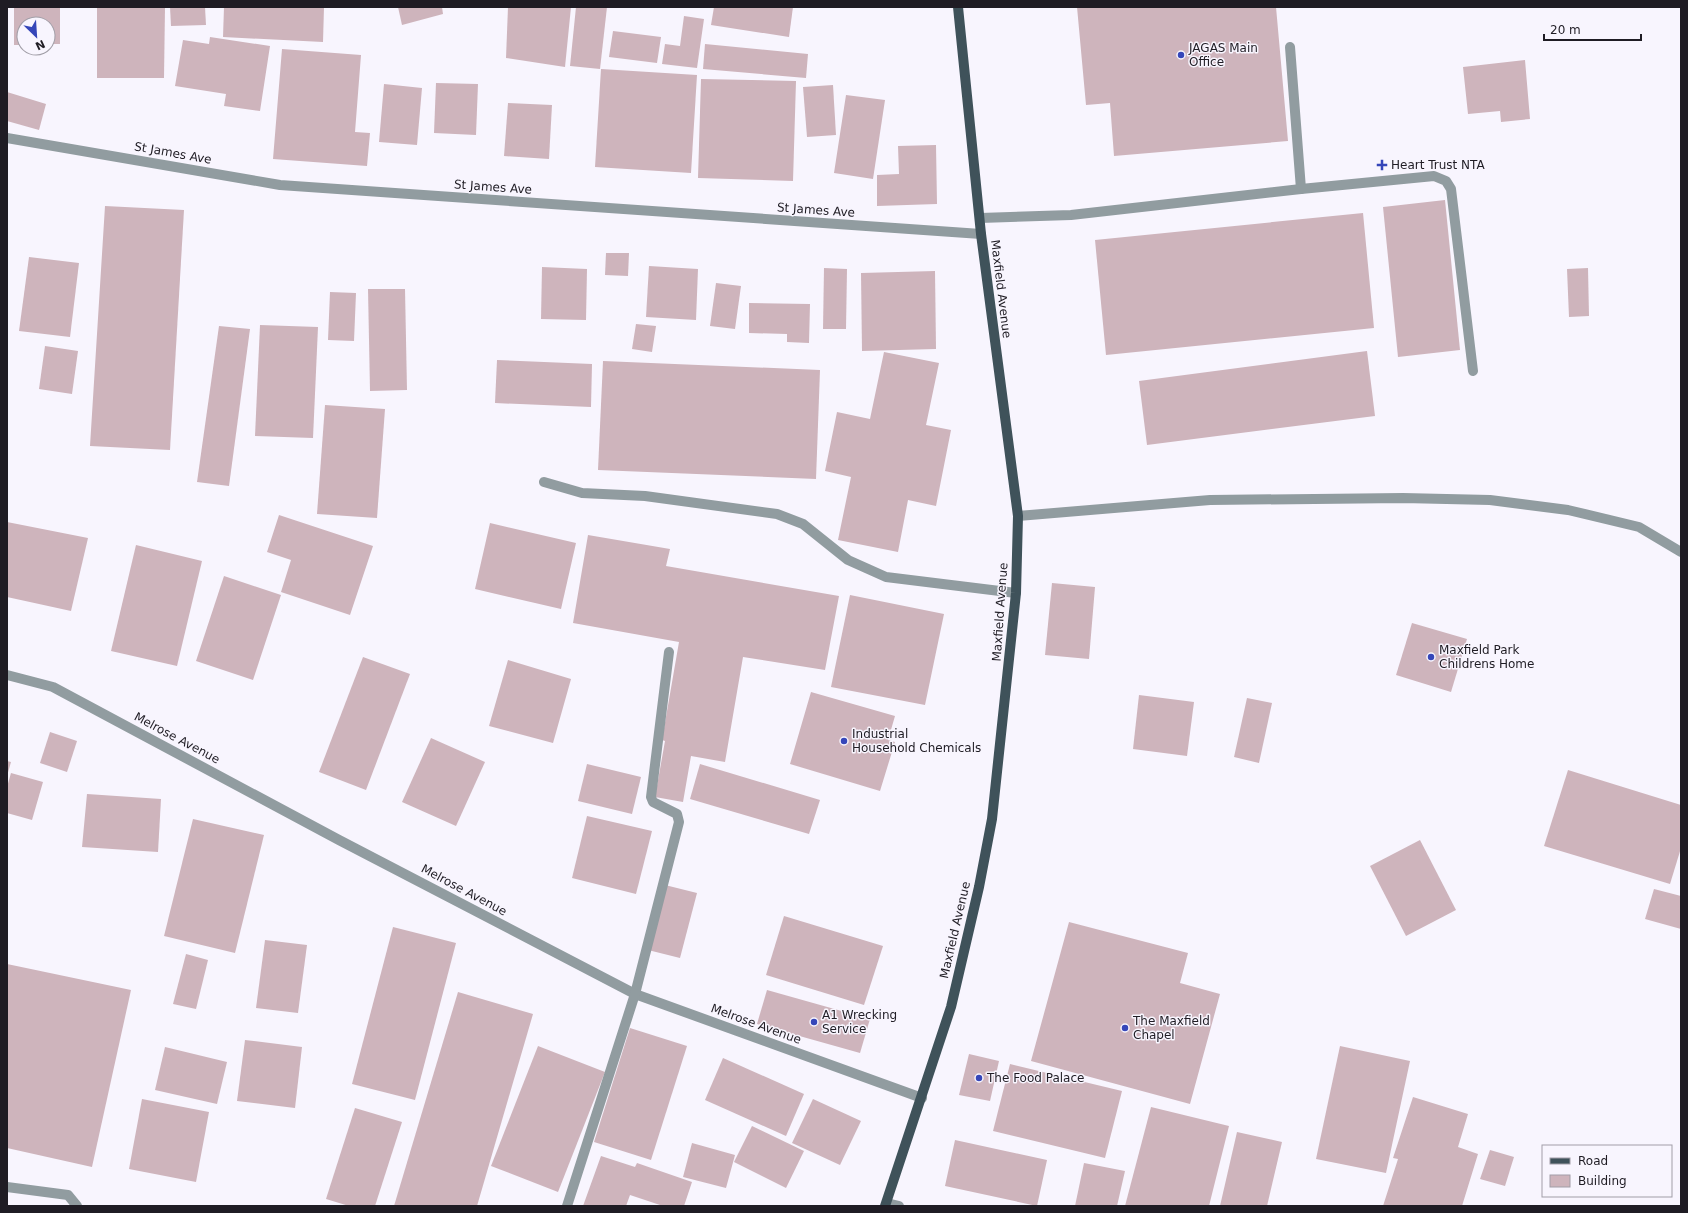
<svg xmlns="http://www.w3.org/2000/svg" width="1688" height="1213" font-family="'DejaVu Sans',sans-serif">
  <rect width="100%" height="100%" fill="#f8f5fe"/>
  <g fill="#ceb4bc">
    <path d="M14,7H60V44H48V24H24V45H14Z"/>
    <path d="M97,7H165L164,78H97Z"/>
    <path d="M170,7H205L206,25L171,26Z"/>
    <path d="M224,7H324L323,42L223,37Z"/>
    <path d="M398,7H442L443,14L402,25Z"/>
    <path d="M508,7H571L565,67L506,58Z"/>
    <path d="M576,7H607L600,69L570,66Z"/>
    <path d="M714,7H793L789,37L711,25Z"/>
    <path d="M1077,7H1276L1288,141L1114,156L1110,103L1086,105Z"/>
    <path d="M684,16L704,19L697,68L662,64L665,44L680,46Z"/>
    <path d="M613,31L661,37L657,63L609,57Z"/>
    <path d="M210,37L270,46L260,111L224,106L226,94L175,86L183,40L209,44Z"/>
    <path d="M705,44L808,54L806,78L703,69Z"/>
    <path d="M282,49L361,55L355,132L370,133L367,166L273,159Z"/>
    <path d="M1525,60L1530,119L1501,122L1500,111L1468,114L1463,67Z"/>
    <path d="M601,69L697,75L691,173L595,167Z"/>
    <path d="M701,79L796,81L793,181L698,178Z"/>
    <path d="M436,83L478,84L476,135L434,133Z"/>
    <path d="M384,84L422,88L417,145L379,142Z"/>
    <path d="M833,85L836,135L807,137L803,87Z"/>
    <path d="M7,92L46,104L39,130L7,121Z"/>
    <path d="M846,95L885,100L873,179L834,173Z"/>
    <path d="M508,103L552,105L549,159L504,156Z"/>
    <path d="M936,145L937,204L877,206V175L899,174L898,146Z"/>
    <path d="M1445,200L1460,350L1398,357L1383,207Z"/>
    <path d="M105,206L184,210L170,450L90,446Z"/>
    <path d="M1363,213L1374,328L1106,355L1095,240Z"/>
    <path d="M606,253H629L628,276L605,275Z"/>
    <path d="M29,257L79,263L70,337L19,331Z"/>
    <path d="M649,266L698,269L696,320L646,317Z"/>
    <path d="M542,267L587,269L586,320L541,319Z"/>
    <path d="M824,268L847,269L846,329H823Z"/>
    <path d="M1588,268L1589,316L1569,317L1567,269Z"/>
    <path d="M935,271L936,349L862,351L861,273Z"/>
    <path d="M716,283L741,286L735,329L710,326Z"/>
    <path d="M368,289H405L407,390L370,391Z"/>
    <path d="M330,292L356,293L354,341L328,340Z"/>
    <path d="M749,303L810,304L809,343L787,342V334L749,333Z"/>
    <path d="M636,324L656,326L652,352L632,349Z"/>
    <path d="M260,325L318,327L313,438L255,436Z"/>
    <path d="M219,326L250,329L229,486L197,482Z"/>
    <path d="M45,346L78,351L72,394L39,389Z"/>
    <path d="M1367,351L1375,416L1147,445L1139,381Z"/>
    <path d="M884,352L939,363L926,425L951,430L936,506L908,500L898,552L838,540L851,477L825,471L837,412L870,419Z"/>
    <path d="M497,360L592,364L591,407L495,403Z"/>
    <path d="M603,361L820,370L816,479L598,470Z"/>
    <path d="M325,405L385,409L377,518L317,514Z"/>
    <path d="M279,515L373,546L350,615L281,592L291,560L267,552Z"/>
    <path d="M7,522L88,538L71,611L7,597Z"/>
    <path d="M490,523L576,543L561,609L475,589Z"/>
    <path d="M588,535L670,549L666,566L839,596L825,670L743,657L725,762L691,756L683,802L655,797L665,741L662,740L679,642L573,623Z"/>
    <path d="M136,545L202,561L177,666L111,651Z"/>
    <path d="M224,576L281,595L253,680L196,661Z"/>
    <path d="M1052,583L1095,587L1089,659L1045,655Z"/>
    <path d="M850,595L944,614L925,705L831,687Z"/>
    <path d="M1412,623L1467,639L1451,692L1396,675Z"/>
    <path d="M363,657L410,674L366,790L319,772Z"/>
    <path d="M508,660L571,679L553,743L489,726Z"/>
    <path d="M811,692L895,716L888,740L895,742L880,791L790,764Z"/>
    <path d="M1139,695L1194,702L1187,756L1133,749Z"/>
    <path d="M1247,698L1272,703L1259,763L1234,757Z"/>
    <path d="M50,732L77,741L67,772L40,763Z"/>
    <path d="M431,738L485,762L456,826L402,802Z"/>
    <path d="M7,761L11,762L7,776Z"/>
    <path d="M587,764L641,777L632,814L578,801Z"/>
    <path d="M700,764L820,800L809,834L690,799Z"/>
    <path d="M1568,770L1681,805V848L1670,884L1544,846Z"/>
    <path d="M11,773L43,782L32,820L7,813V787Z"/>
    <path d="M87,794L161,799L158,852L82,847Z"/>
    <path d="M587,816L652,831L636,894L572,878Z"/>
    <path d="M193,819L264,835L235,953L164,936Z"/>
    <path d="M1420,840L1456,910L1406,936L1370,866Z"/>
    <path d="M665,885L697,893L680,958L648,950Z"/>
    <path d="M1654,889L1681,896V929L1645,919Z"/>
    <path d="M784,916L883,946L864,1005L766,975Z"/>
    <path d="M1069,922L1188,953L1180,983L1220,994L1190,1104L1031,1061Z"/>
    <path d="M393,927L456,943L415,1100L352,1084Z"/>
    <path d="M265,940L307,945L298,1013L256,1008Z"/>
    <path d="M186,954L208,960L196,1009L173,1004Z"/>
    <path d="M7,964L131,990L92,1167L7,1148Z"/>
    <path d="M767,990L870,1019L860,1053L757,1024Z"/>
    <path d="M458,992L533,1014L477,1206H394Z"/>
    <path d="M630,1028L687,1046L651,1160L594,1142Z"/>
    <path d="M245,1040L302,1047L295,1108L237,1101Z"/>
    <path d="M538,1046L605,1072L558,1192L491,1166Z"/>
    <path d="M1340,1046L1410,1061L1386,1173L1316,1159Z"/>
    <path d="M165,1047L227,1062L217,1104L155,1090Z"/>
    <path d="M969,1054L999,1061L990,1101L959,1095Z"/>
    <path d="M723,1058L804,1094L786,1136L705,1100Z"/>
    <path d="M1010,1064L1122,1091L1105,1158L993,1131Z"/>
    <path d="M1413,1097L1468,1114L1458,1147L1478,1154L1462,1206H1383L1398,1159L1393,1158Z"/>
    <path d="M142,1099L209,1112L196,1182L129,1169Z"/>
    <path d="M813,1099L861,1121L840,1165L792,1143Z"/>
    <path d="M1151,1107L1229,1126L1209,1206H1125Z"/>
    <path d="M355,1108L402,1122L375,1206H349L326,1199Z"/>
    <path d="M752,1126L804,1151L786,1188L734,1162Z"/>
    <path d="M1237,1132L1282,1142L1267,1206H1220Z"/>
    <path d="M955,1140L1047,1160L1037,1206L945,1186Z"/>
    <path d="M692,1143L735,1155L726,1188L683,1177Z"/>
    <path d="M1490,1150L1514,1157L1505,1186L1480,1179Z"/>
    <path d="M601,1156L635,1167L637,1163L692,1182L684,1206H663L630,1195L626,1206H583Z"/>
    <path d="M1084,1163L1125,1171L1117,1206H1075Z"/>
  </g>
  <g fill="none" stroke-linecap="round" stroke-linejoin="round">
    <g stroke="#919ca0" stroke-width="10">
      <path d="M1290,47L1301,189"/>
      <path d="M7,138L280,185L981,234"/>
      <path d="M980,218L1071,215L1301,189L1434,176L1446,181L1451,189L1473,371"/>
      <path d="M544,482L582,493L645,496L777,514L803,524L848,560L886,577L1016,593"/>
      <path d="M1018,516L1210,500L1403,498L1490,500L1568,510L1639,527L1681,552"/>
      <path d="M7,675L53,687L339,840L635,994L922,1098"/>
      <path d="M7,1187L68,1195L77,1206"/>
      <path d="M887,1203L899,1206"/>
      <path d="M567,1206L635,994L679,822L677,814L653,802L651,797L669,652"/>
    </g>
    <path stroke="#3f525a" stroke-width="10" d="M885,1206L951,1007L979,887L992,819L1016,593L1018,516L981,234L958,7"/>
  </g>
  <g fill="#3546b9" stroke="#f8f5fe" stroke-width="1.5">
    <circle cx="1181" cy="55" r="4"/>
    <path d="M1380 159h4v4h4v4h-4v4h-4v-4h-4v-4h4z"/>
    <circle cx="1431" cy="657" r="4"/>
    <circle cx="844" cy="741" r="4"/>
    <circle cx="814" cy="1022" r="4"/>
    <circle cx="1125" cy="1028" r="4"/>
    <circle cx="979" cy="1078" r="4"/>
  </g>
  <g text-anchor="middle" stroke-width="3" stroke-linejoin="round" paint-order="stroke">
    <g font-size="12" fill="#1f1c24" stroke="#f8f5fe" text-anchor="start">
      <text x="1189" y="52">JAGAS Main<tspan x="1189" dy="14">Office</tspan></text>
      <text x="1391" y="169">Heart Trust NTA</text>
      <text x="1439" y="654">Maxfield Park<tspan x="1439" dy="14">Childrens Home</tspan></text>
      <text x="852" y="738">Industrial<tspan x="852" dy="14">Household Chemicals</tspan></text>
      <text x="822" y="1019">A1 Wrecking<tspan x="822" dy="14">Service</tspan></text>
      <text x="1133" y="1025">The Maxfield<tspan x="1133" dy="14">Chapel</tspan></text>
      <text x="987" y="1082">The Food Palace</text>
    </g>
    <g font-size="12" fill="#1f1c24" stroke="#f8f5fe">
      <text transform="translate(173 153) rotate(10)" y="4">St James Ave</text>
      <text transform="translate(493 187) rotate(4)" y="4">St James Ave</text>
      <text transform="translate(816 210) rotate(4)" y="4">St James Ave</text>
      <text transform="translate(1001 289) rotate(83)" y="4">Maxfield Avenue</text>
      <text transform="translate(1000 612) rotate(-86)" y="4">Maxfield Avenue</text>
      <text transform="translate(177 738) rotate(28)" y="4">Melrose Avenue</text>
      <text transform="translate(464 890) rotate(28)" y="4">Melrose Avenue</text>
      <text transform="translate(955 930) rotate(-77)" y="4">Maxfield Avenue</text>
      <text transform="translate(756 1024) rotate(20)" y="4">Melrose Avenue</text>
    </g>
  </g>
  <rect width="1688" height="1213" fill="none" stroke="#1f1c24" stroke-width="16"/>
  <rect x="1542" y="1145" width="130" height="52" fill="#f8f5fe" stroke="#a19ea7"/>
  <rect x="1550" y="1158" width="20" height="6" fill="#3f525a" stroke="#a19ea7"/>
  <text x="1578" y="1165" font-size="12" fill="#1f1c24">Road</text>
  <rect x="1550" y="1175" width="20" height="12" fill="#ceb4bc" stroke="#a19ea7"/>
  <text x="1578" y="1185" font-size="12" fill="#1f1c24">Building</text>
  <g transform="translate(36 36) rotate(155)"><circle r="19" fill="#f8f5fe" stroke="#a19ea7"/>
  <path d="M0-3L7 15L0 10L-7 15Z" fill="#3546b9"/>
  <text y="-6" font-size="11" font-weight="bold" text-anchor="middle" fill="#1f1c24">N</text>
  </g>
  <path d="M1544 34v6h97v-6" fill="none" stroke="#1f1c24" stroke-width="2"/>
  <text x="1550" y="34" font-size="12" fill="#1f1c24" stroke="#f8f5fe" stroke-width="3" paint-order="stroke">20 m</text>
</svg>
